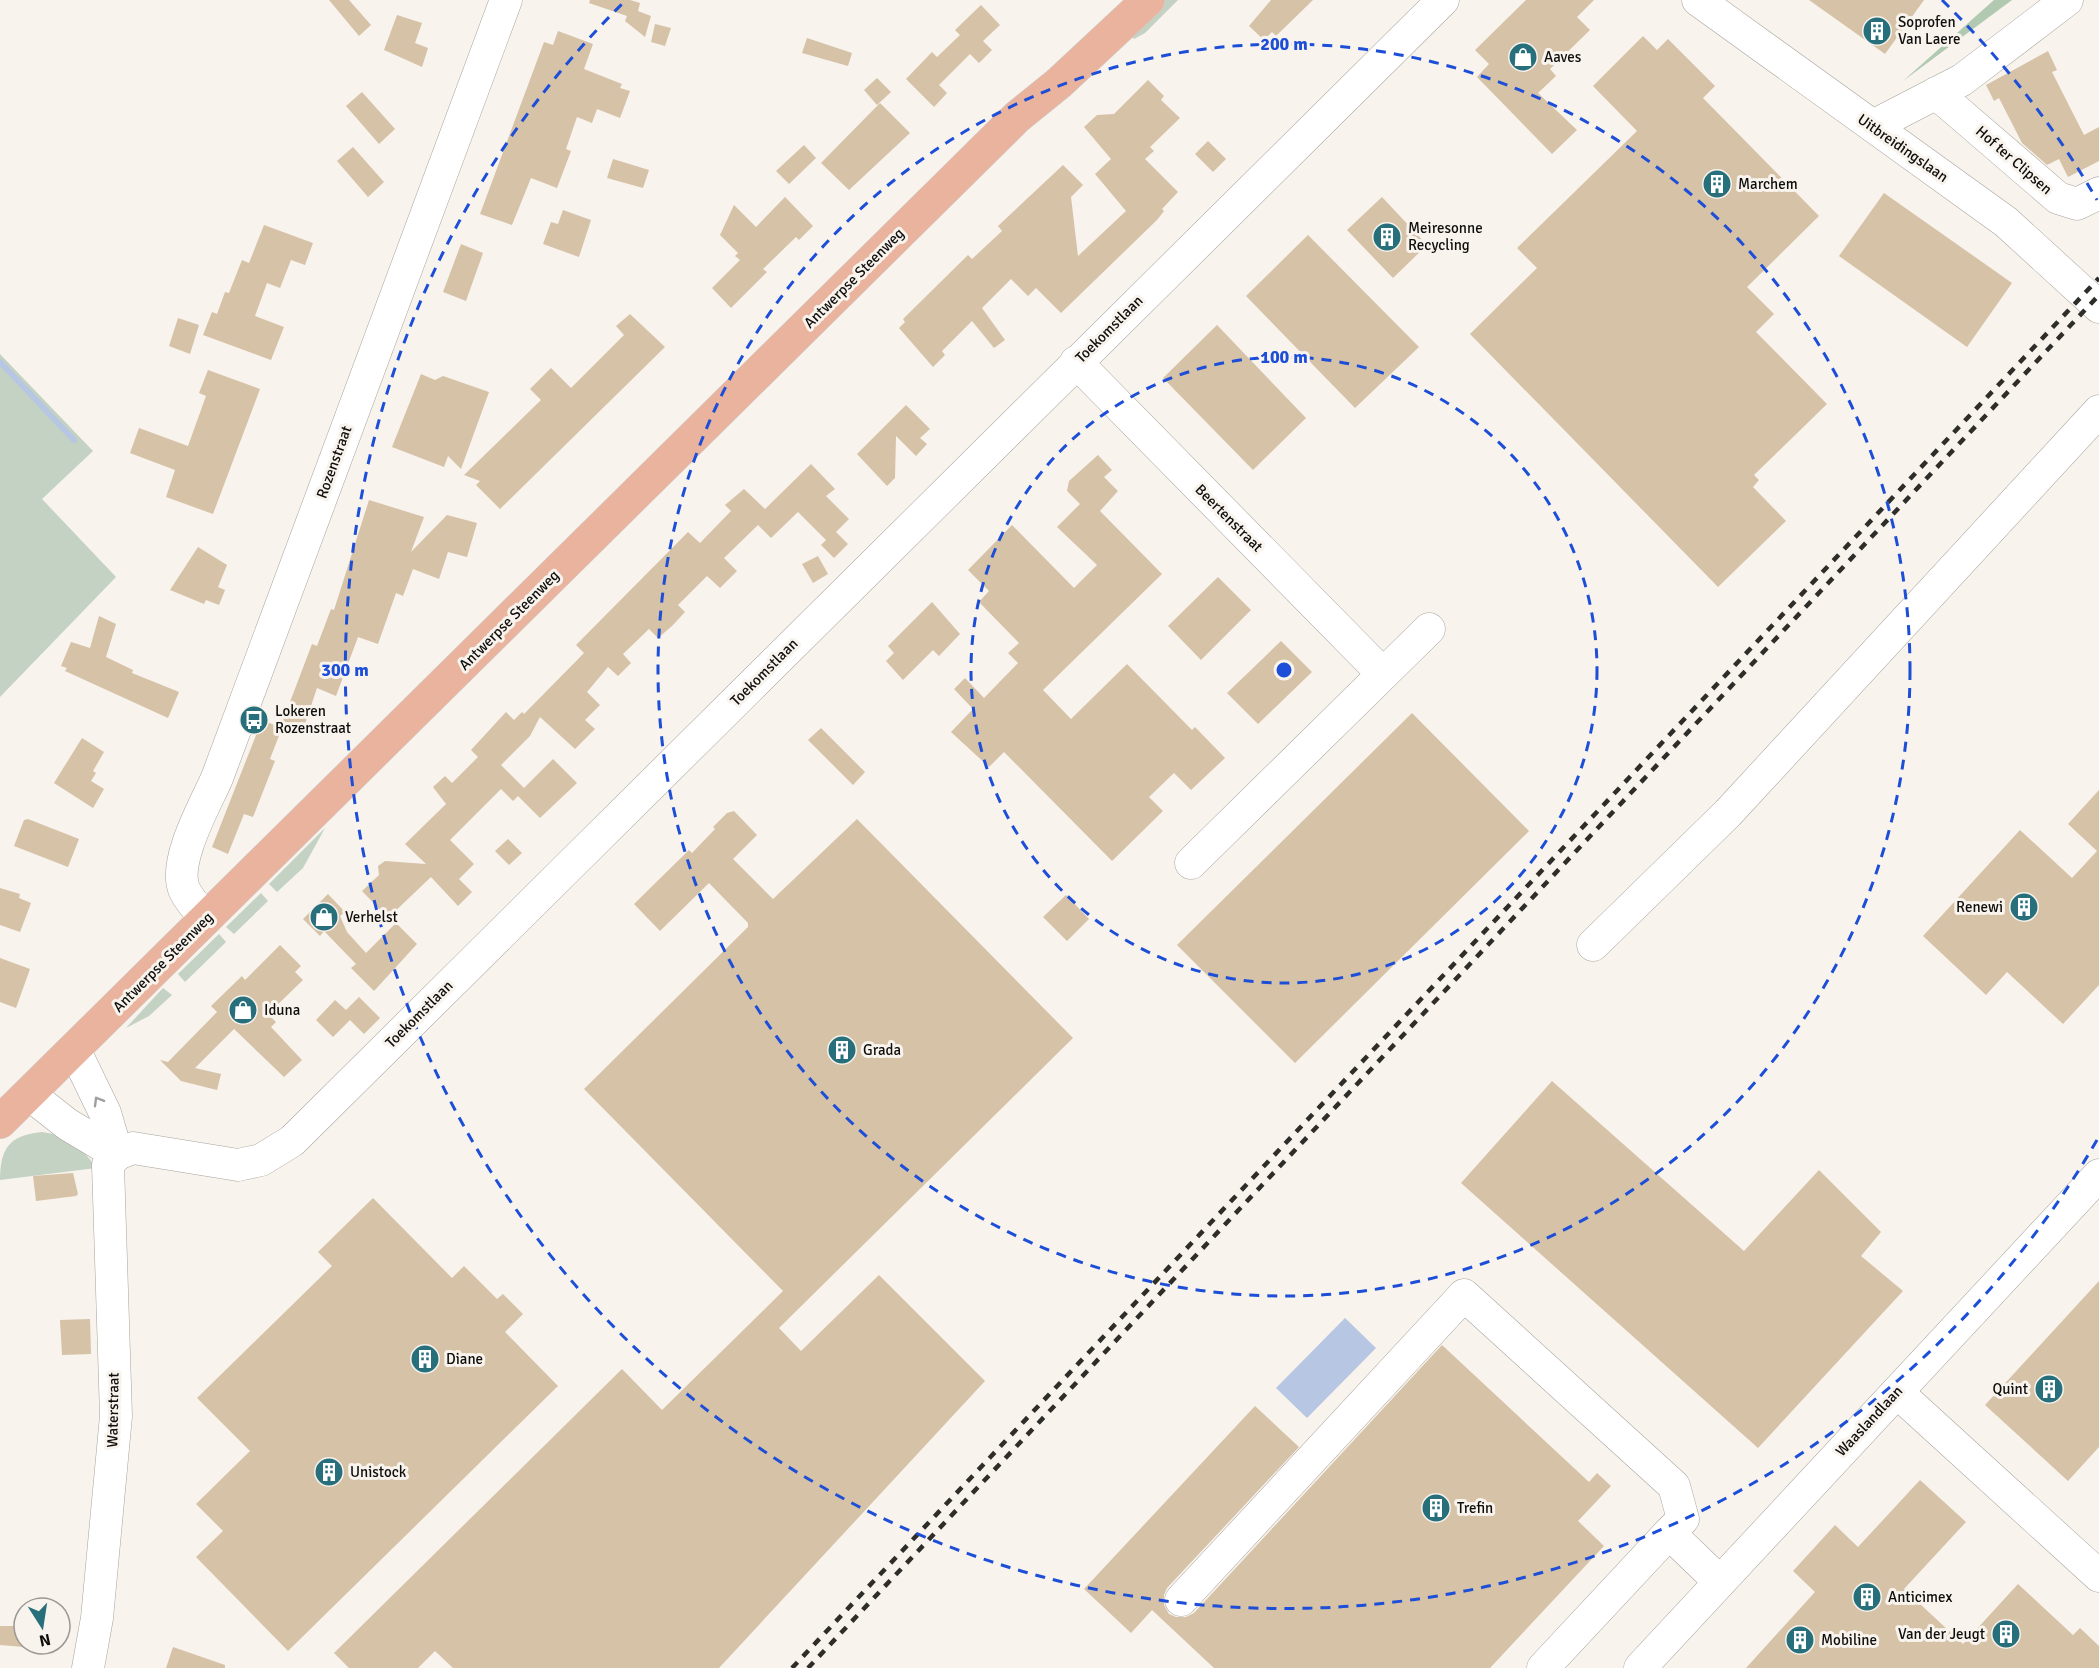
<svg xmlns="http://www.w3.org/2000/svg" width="2099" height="1668" font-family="Signika,sans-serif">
  <rect width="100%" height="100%" fill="#f8f3ed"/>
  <g fill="#c3d2c3">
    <path d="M1164,0H1178L1145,33L1134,39L1130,34Z"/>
    <path d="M0,354L93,451L42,499L116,577L0,697Z"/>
    <path d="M325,828L303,868L277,892L269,884Z"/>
    <path d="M261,893L268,901L234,934L226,927Z"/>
    <path d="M219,934L226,942L185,982L178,974Z"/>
    <path d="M163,988L172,995L149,1016L126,1028Z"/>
    <path d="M42,1132C66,1135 83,1148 96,1168L0,1180C0,1149 9,1135 42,1132Z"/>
  </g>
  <path fill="#b0c9b0" d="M1994,0H2012L1903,81Z"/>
  <path fill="#b7c6e2" d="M1345,1318L1376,1348L1307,1418L1276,1388Z"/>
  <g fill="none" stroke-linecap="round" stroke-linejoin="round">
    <path stroke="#b7c6e2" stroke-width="6" d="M0,362L74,440"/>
  </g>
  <g fill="#d6c2a7">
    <path d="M329,0H349L371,25L359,36Z"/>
    <path d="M590,0H630L640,3L638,11L651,16L645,37L625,21L627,16L589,3Z"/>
    <path d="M1271,0H1313L1276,36L1272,32L1264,40L1249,26Z"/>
    <path d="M1526,0H1594L1577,17L1590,30L1550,69L1556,76L1538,93L1577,130L1552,154L1477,77L1489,64L1475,50Z"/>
    <path d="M1809,0H1924L1885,54Z"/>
    <path d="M981,5L1000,25L983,41L992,50L979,63L970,54L939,85L947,93L934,107L906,79L932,52L937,57L960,35L955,30Z"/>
    <path d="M397,15L422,23L415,43L428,48L422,67L384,50Z"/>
    <path d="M655,24L671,28L665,46L651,42Z"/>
    <path d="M558,31L593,44L584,69L622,84L620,88L630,91L620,118L597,109L592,123L577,117L566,149L571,151L557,188L531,178L512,225L480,214L544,42L553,45Z"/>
    <path d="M1643,36L1657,50L1668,39L1715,86L1703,98L1819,216L1747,287L1774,314L1756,332L1827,404L1754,475L1759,480L1753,487L1786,521L1718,587L1470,334L1537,268L1517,248L1637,131L1593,86Z"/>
    <path d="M807,38L852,53L848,66L802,53Z"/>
    <path d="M2048,51L2057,70L2052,72L2084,135L2099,127V161L2068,177L2059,159L2047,165L2022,143L1999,98L1994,101L1986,85Z"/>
    <path d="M877,78L891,92L877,105L864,90Z"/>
    <path d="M1148,80L1164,96L1161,100L1180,118L1150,147L1154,151L1145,159L1178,192L1162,209L1164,211L1157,220L1061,313L1036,288L1028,296L1011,279L982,308L1005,340L994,348L972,321L942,351L945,355L933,367L899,328L905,322L903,319L968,255L972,259L1002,231L998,226L1063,165L1083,185L1071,197L1078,256L1126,211L1095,174L1111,159L1084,127L1097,115L1114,114Z"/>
    <path d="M362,92L395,129L379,144L346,106Z"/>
    <path d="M880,103L910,133L849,190L821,163Z"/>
    <path d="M1208,141L1226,159L1213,172L1195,154Z"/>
    <path d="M804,145L816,158L789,184L776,171Z"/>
    <path d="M353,147L384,182L368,197L337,161Z"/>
    <path d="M613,159L649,170L643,188L607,178Z"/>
    <path d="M1884,193L2012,283L1967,347L1839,256Z"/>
    <path d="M785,197L813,226L799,240L796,237L763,269L767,272L731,308L712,288L740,260L735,256L738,253L720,235L734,205L756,227Z"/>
    <path d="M1382,197L1427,245L1393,278L1347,230Z"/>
    <path d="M563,210L591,220L579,257L543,244L551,222L558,224Z"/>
    <path d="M264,225L313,243L305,265L291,260L280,288L267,283L255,316L284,327L271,360L203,335L212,312L217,314L225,292L229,293L242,260L249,263Z"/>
    <path d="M1308,235L1419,347L1355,408L1246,296Z"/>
    <path d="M461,244L483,253L466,301L443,292Z"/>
    <path d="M630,314L665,347L500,509L476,485L480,481L464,475L541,400L530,389L551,368L571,388L624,335L616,326Z"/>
    <path d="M178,318L199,325L190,354L169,346Z"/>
    <path d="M1217,325L1306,418L1253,470L1163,378Z"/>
    <path d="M208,370L260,389L213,514L166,497L175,470L130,453L139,428L188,446L206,396L199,393Z"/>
    <path d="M421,374L435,380L443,376L489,392L461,469L448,456L444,467L392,447Z"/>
    <path d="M906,405L930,429L920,438L927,444L916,456L896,436L895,478L887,486L857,454Z"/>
    <path d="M1098,455L1112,470L1104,477L1118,491L1100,511L1162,574L1043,690L1071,719L1127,664L1192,730L1195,727L1225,758L1191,790L1174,773L1149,797L1163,811L1112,861L1004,752L989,767L951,732L973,709L954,689L965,678L984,698L1018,663L1008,653L1019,643L979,602L989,591L968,570L1012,525L1074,588L1097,565L1057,527L1080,504L1067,491L1069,481Z"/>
    <path d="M811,464L835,489L826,496L849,519L836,532L848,544L834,558L821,545L826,540L798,512L771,538L758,525L724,558L737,571L720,588L707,576L678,605L685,612L672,626L658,638L649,629L623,654L631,663L618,676L608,667L587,692L600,705L585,720L595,729L575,749L540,717L530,736L501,765L524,788L553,759L577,783L540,818L518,796L513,801L501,789L450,840L474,864L459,879L472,892L458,906L431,877L388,918L362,891L379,875L378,866L385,861L426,864L405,844L446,804L433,787L445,776L452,783L478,757L471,750L506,712L514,720L522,712L524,714L584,653L576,645L688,532L700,543L731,511L725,505L744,489L765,509Z"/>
    <path d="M369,500L424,517L411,552L447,515L477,523L467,557L448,552L439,579L413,569L403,596L396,593L378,644L358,637L336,696L317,688L303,730L282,723L312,644L317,646L331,609L334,610Z"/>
    <path d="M198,547L227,565L218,587L225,590L219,605L206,600L204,604L170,590Z"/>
    <path d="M818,556L828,574L813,583L802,564Z"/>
    <path d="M1218,577L1251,610L1201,660L1168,626Z"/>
    <path d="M932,602L960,634L939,656L933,650L903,680L886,661L894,653L888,646Z"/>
    <path d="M99,616L116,624L106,657L133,670L132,673L179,692L168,718L65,671L67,668L61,666L71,642L90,648Z"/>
    <path d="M1281,641L1312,672L1258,724L1227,693Z"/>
    <path d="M1412,713L1529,831L1295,1063L1177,945Z"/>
    <path d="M262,720L282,728L270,759L275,761L253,817L244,814L228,854L212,847Z"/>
    <path d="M821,728L865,772L853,785L808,740Z"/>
    <path d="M82,738L104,752L93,771L96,773L91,781L104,789L93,808L54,783Z"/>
    <path d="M2099,790V985L2063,1024L2007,972L1986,995L1923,936L2020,830L2072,878L2097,851L2068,824Z"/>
    <path d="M734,811L757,835L733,859L773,899L857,819L1073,1038L779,1328L801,1351L879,1275L985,1381L719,1668H453L435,1651L418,1668H349L334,1653L622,1369L662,1410L783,1291L584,1089L748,927V923L709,883L660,931L634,904L689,850L692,853L715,829L713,827L727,813Z"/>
    <path d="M28,819L79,839L68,867L14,846L24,820Z"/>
    <path d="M508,839L522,853L509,865L495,851Z"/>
    <path d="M0,888L20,894L19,898L31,903L20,932L0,925Z"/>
    <path d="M328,894L345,912L340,916L347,932L366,953L396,923L417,944L374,991L351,968L356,964L324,931L320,936L303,919Z"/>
    <path d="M1066,895L1089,919L1067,941L1043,917Z"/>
    <path d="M280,945L301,966L295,972L303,980L268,1014L276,1022L271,1027L302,1060L284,1077L234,1029L195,1068L221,1074L217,1090L181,1081L160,1060L168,1062L217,1012L211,1006L242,976L245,980Z"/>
    <path d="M0,958L30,969L16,1008L0,1002Z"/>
    <path d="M359,997L380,1018L364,1034L350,1020L333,1037L316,1020L335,1000L346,1010Z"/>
    <path d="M1552,1081L1744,1251L1819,1170L1881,1232L1861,1256L1903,1291L1758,1448L1461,1183Z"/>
    <path d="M73,1173L78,1194L76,1196L36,1201L33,1176Z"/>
    <path d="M373,1198L452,1278L464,1266L497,1299L503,1294L523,1314L505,1332L558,1386L288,1651L196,1557L223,1531L196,1504L250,1451L197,1398L332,1266L318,1252Z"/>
    <path d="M2099,1281V1447L2068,1481L1985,1405Z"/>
    <path d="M90,1319L91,1354L62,1355L60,1320Z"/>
    <path d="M1442,1345L1589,1482L1597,1473L1611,1486L1578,1521L1604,1546L1490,1668H1214L1152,1610L1131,1633L1084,1589L1255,1406L1299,1447L1167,1588L1164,1595V1605L1169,1614L1176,1617H1186L1194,1613Z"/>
    <path d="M1920,1480L1966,1522L1904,1589L1963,1644L2018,1584L2073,1635L2080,1628L2099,1646V1668H1746L1815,1592L1793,1571L1835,1525L1858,1547Z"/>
    <path d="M0,1626H24V1647L0,1645Z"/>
    <path d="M173,1647L225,1665V1668H166Z"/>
  </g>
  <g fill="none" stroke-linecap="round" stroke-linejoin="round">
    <g stroke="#a8a39d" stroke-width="33">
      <g id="minor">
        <path d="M1698,0L2006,222L2099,307"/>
        <path d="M1936,93L2058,198L2077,204L2099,193"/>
        <path d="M1873,126L1962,80L2067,0"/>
        <path d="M1076,362L1383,674"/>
        <path d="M1191,863L1429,629"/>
        <path d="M207,918C198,909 189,901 184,889C173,861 205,805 217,778L506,0"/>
        <path d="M1593,945L1728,813L2099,411"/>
        <path d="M74,1049L105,1113L117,1154"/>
        <path d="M29,1094L67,1124L117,1154L133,1148L238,1165L261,1160L292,1141L1443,0"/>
        <path d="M1897,1392L2099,1576"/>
        <path d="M1181,1600L1464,1295L1674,1486L1683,1519L1669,1533L1720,1582"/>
        <path d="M88,1668L97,1618L116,1416L108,1165L117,1154"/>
        <path d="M1543,1668L1669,1533"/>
        <path d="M1640,1668L2099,1175"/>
      </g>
    </g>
    <g stroke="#cfcfce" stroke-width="34">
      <path id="major" d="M0,1122L1017,117L1059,83L1148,0"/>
    </g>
    <use href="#minor" stroke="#fff" stroke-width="32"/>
    <use href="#major" stroke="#e9b39e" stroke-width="33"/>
    <g stroke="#2e2d2a" stroke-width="4.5" stroke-dasharray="8 8" stroke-linecap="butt">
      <path d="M792,1668L2099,278"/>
      <path d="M808,1668L2099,295"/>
    </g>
  </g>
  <defs><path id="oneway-chevron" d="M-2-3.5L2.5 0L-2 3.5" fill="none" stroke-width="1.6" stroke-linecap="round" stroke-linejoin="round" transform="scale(1.5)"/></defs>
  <use stroke="#9f9f9e" href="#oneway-chevron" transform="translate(98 1101) rotate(-120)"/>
  <g fill="none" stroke="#1d4ed8" stroke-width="3" stroke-dasharray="10 8">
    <circle cx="1284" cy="670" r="313"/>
    <circle cx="1284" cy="670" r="626"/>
    <path d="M2097 1140A939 939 0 1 1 626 0M1942 0A939 939 0 0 1 2097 200"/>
  </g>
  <defs>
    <g id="building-disc" transform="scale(1.5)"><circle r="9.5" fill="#286f7c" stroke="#f8f3ed"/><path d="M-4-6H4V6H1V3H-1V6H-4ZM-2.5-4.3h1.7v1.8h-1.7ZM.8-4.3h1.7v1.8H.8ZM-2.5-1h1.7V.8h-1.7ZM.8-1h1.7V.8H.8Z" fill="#fff"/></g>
    <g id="shop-disc" transform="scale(1.5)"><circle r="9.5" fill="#286f7c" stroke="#f8f3ed"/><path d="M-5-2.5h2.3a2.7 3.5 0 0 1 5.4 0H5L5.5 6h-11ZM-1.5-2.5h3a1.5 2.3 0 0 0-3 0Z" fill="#fff"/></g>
    <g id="bus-disc" transform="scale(1.5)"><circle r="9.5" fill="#286f7c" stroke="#f8f3ed"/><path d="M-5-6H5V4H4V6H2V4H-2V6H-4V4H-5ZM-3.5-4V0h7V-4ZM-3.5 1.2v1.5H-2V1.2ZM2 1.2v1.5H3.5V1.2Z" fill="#fff"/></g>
  </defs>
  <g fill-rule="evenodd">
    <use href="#building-disc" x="1877" y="31"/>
    <use href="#shop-disc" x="1523" y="57"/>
    <use href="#building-disc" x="1717" y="184"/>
    <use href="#building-disc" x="1387" y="237"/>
    <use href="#bus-disc" x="254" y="720"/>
    <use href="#building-disc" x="2024" y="907"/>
    <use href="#shop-disc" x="324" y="917"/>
    <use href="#shop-disc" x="243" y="1010"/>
    <use href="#building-disc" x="842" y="1050"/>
    <use href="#building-disc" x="425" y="1359"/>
    <use href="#building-disc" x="2049" y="1389"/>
    <use href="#building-disc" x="329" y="1472"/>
    <use href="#building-disc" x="1436" y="1508"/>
    <use href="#building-disc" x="1867" y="1597"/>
    <use href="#building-disc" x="2006" y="1634"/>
    <use href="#building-disc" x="1800" y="1640"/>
  </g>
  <g text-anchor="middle" stroke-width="6" stroke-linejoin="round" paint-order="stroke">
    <g font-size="15" fill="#0f0e0c" stroke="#f8f3ed" text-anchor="start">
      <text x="1898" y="27">Soprofen<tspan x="1898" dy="17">Van Laere</tspan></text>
      <text x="1544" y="62">Aaves</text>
      <text x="1738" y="189">Marchem</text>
      <text x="1408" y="233">Meiresonne<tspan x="1408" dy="17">Recycling</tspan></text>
      <text x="275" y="716">Lokeren<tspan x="275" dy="17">Rozenstraat</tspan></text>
      <text x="2003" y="912" text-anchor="end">Renewi</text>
      <text x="345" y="922">Verhelst</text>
      <text x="264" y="1015">Iduna</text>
      <text x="863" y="1055">Grada</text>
      <text x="446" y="1364">Diane</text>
      <text x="2028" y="1394" text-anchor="end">Quint</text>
      <text x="350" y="1477">Unistock</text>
      <text x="1457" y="1513">Trefin</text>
      <text x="1888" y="1602">Anticimex</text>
      <text x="1985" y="1639" text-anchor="end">Van der Jeugt</text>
      <text x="1821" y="1645">Mobiline</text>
    </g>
    <g font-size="15" fill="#0f0e0c" stroke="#f8f3ed">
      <text transform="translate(1903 148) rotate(35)" y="5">Uitbreidingslaan</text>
      <text transform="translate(2014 160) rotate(41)" y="5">Hof ter Clipsen</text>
      <text transform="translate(854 278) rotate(-45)" y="5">Antwerpse Steenweg</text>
      <text transform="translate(1109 329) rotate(-45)" y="5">Toekomstlaan</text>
      <text transform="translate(334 462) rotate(-70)" y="5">Rozenstraat</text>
      <text transform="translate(1229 518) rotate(45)" y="5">Beertenstraat</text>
      <text transform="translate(509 620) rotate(-45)" y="5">Antwerpse Steenweg</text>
      <text transform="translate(764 672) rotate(-45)" y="5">Toekomstlaan</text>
      <text transform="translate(163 962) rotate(-45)" y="5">Antwerpse Steenweg</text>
      <text transform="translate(419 1014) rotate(-45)" y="5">Toekomstlaan</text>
      <text transform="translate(113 1410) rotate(-89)" y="5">Waterstraat</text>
      <text transform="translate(1869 1421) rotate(-47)" y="5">Waaslandlaan</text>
    </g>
  </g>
  <circle cx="1284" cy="670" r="9" fill="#1d4ed8" stroke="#f8f3ed" stroke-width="3"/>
  <g font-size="18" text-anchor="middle" font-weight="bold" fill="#1d4ed8" stroke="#f8f3ed" stroke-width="6" stroke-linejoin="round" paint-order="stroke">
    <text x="1284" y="50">200 m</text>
    <text x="1284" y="363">100 m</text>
    <text x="345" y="676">300 m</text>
  </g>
  <g transform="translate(42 1626) rotate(168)"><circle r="28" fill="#f8f3ed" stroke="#9b9793" stroke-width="1.5"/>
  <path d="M0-4.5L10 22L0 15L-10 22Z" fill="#286f7c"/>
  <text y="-9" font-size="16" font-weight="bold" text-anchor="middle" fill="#0f0e0c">N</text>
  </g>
</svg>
